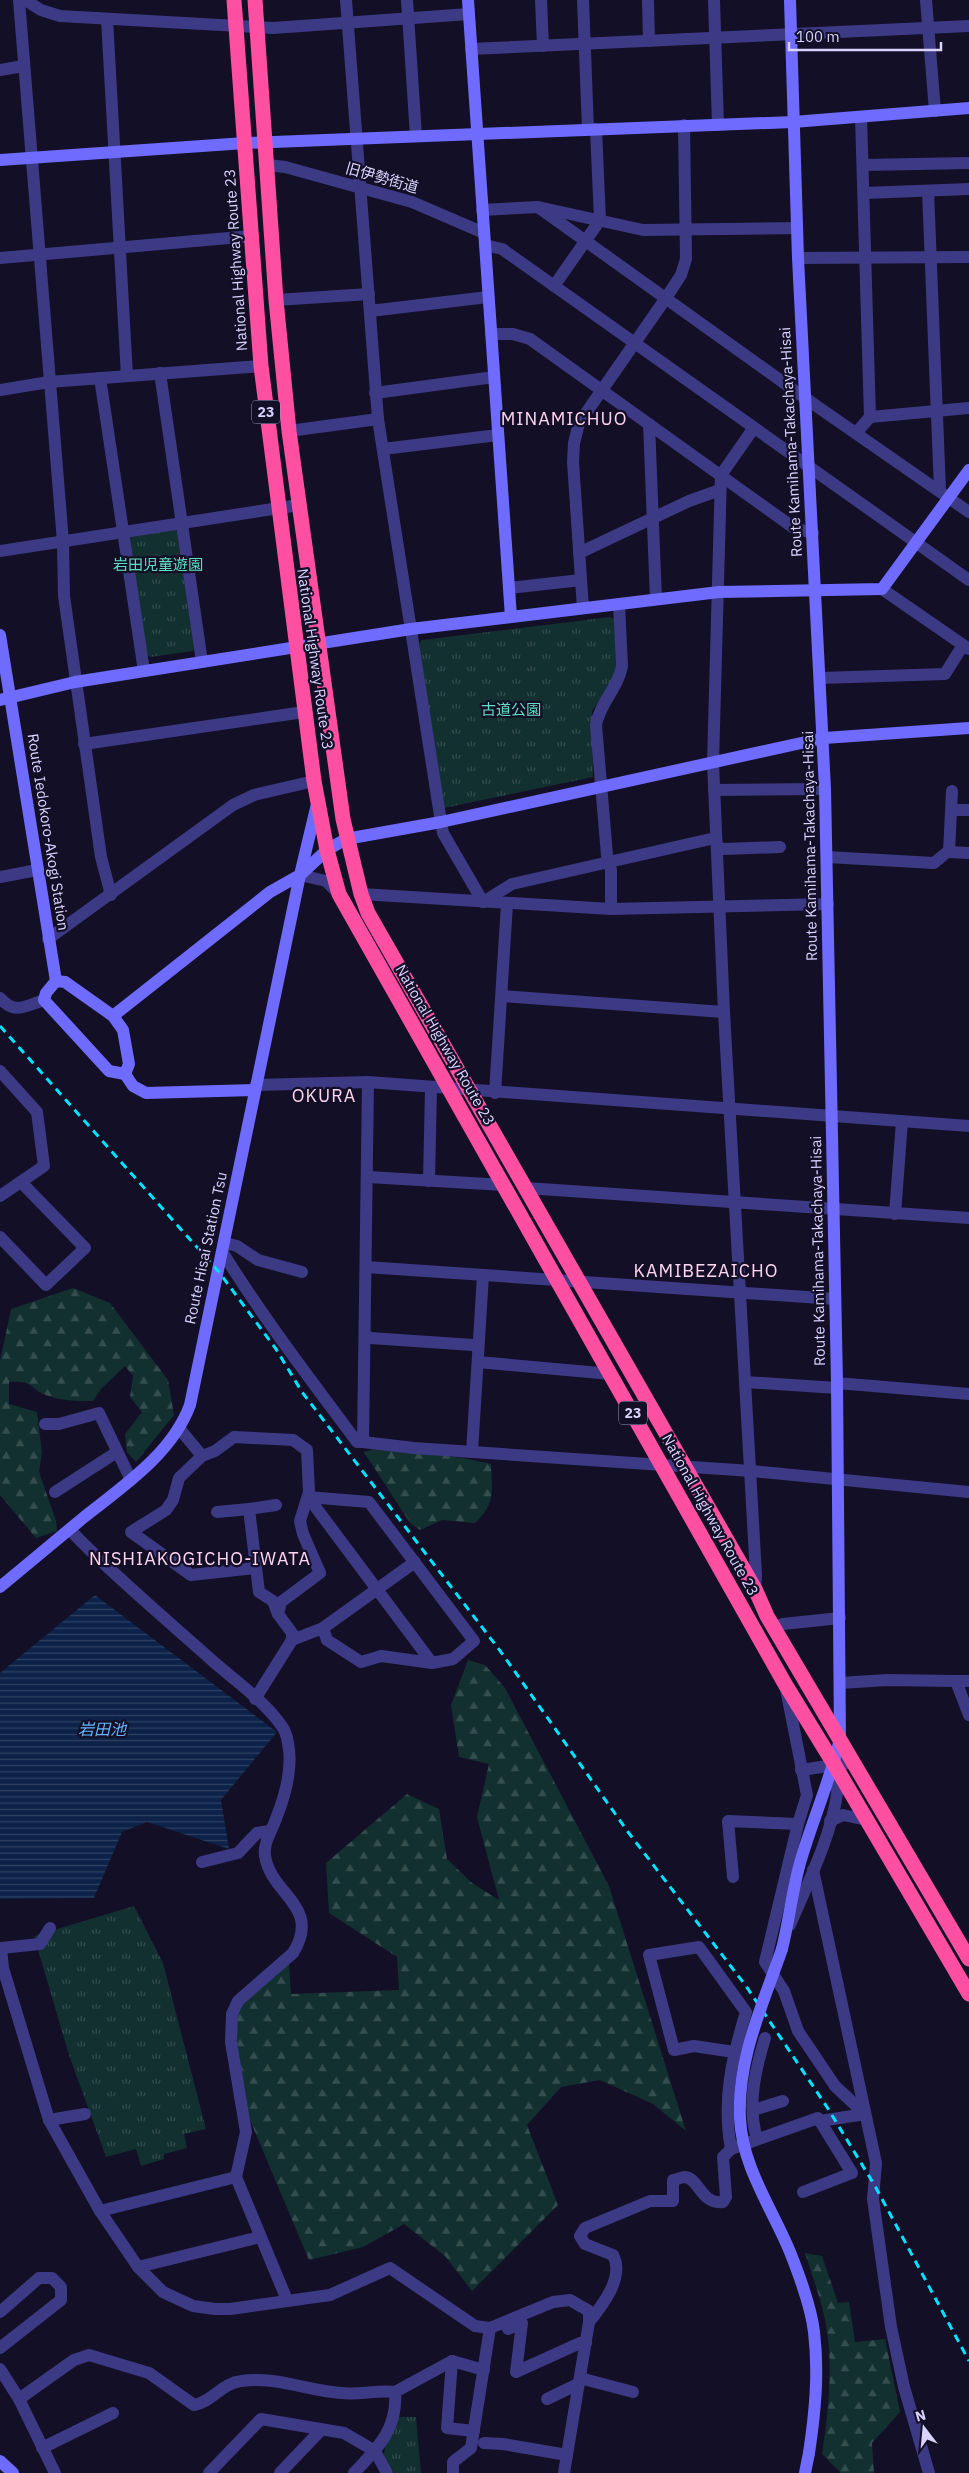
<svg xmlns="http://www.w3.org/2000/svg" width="969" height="2473" font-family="'IBM Plex Sans','Noto Sans JP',sans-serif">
  <defs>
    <pattern id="forest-firs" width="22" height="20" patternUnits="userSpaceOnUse" patternTransform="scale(1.25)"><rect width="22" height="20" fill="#12302f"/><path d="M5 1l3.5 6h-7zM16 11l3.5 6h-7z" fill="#344d4e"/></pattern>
    <pattern id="park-tufts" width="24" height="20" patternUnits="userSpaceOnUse" patternTransform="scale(1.25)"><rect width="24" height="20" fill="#12302f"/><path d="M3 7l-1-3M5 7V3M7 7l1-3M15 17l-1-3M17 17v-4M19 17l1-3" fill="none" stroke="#344d4e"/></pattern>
    <pattern id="water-rules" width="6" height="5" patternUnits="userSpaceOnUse" patternTransform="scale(1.25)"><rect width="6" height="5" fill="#0c2248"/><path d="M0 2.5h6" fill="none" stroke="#2f4163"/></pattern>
  </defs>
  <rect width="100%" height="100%" fill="#130f26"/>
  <g fill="url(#forest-firs)">
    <path d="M73,1288L110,1303L168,1380L174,1415L136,1462L127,1452L125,1434L142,1412L130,1397L133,1376L125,1366L101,1389L93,1401C78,1401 64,1401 49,1396C29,1390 36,1380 9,1382V1404L37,1412L42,1453L39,1472L56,1521L57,1531L36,1538L0,1495V1361L11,1309Z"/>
    <path d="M377,1448L463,1458L491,1464C492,1490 496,1504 475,1523L442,1520L420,1530L410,1523L364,1452Z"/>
    <path d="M468,1660L485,1665L505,1688L609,1886L686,2131L653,2104L600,2080L561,2087L527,2125L558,2205L472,2291L445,2256L404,2224L363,2247L309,2260L250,2120L237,2043V2014L239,2008L289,1964L291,1994L399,1990L397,1957L329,1913L326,1863L407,1794L439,1809L447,1859L472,1883L499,1900L477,1817L489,1764L459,1757L451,1705Z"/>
    <path d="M805,2253L822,2256L838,2303L849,2302L855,2342L885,2339L900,2412L872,2443L874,2473H841L822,2454C828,2415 833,2371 827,2331C823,2304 813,2278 805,2253Z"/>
  </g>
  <g fill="url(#park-tufts)">
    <path d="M175,529L178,532L194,648L193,651L150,657L147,655L130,538L132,536Z"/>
    <path d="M610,617L614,619L616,667L612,681L592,711L593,777L444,808L419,644L422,640Z"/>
    <path d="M134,1906L163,1963L206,2129L184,2134L187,2148L164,2154V2159L141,2166L136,2149L106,2157L69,2055L34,1936Z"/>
    <path d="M399,2417H416L421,2473H394L384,2455L385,2447Z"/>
  </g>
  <path fill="url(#water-rules)" d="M95,1595L277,1732L221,1800L229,1849L147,1822L122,1832L94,1898L0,1899V1673Z"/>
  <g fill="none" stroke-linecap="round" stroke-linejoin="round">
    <g stroke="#3d3a85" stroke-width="12">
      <path d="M19,0L63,542L64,596L101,857L111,895"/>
      <path d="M25,0L41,10L60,16L273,28L469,14"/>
      <path d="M346,0L378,419L441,822L443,833L483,902"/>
      <path d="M407,0L416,136"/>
      <path d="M541,0L543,46"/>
      <path d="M583,0L588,129"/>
      <path d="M648,0L649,41"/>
      <path d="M714,0L718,125"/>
      <path d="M926,0L935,111"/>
      <path d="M107,19L127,376"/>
      <path d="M471,49L969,26"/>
      <path d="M0,70L23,66"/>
      <path d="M268,165L285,167L412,202L484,233"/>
      <path d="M863,165L969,163"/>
      <path d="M928,191L940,491"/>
      <path d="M864,193L969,189"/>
      <path d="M538,207L805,398L969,512"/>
      <path d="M482,210L538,207L643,230L797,228"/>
      <path d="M485,245L502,249L969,580"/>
      <path d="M0,258L252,236"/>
      <path d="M798,258L969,257"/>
      <path d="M554,286L600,220L596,129"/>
      <path d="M276,300L369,294"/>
      <path d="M370,311L488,297"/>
      <path d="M491,334H513L530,339L794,528L813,533"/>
      <path d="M160,373L202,662"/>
      <path d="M100,378L144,671"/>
      <path d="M0,390L49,382L261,366"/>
      <path d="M375,393L494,377"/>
      <path d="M870,417L969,408"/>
      <path d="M649,424L656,599"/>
      <path d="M753,429L721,475L713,763L724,1012L756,1575L755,1589"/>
      <path d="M289,431L378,419"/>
      <path d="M856,433L870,417L861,117"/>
      <path d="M383,449L498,435"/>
      <path d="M0,551L299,505"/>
      <path d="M579,553L689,501L720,490"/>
      <path d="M509,588L581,580"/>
      <path d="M882,589L969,649"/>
      <path d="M583,608L573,462L574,443L579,423L666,298L681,275L686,259L684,125"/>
      <path d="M820,678L945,674L963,645"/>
      <path d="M84,744L304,712"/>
      <path d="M714,790L825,789"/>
      <path d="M952,810H969"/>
      <path d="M717,847L724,849L780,847"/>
      <path d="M949,852L969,853"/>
      <path d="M827,857L934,863L946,853L949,852L952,791"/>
      <path d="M300,875L326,881L339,894"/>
      <path d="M0,877L37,870"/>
      <path d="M361,894L611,909L828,904"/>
      <path d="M483,902L512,884L715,838"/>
      <path d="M611,909V870L607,855L596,725C600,702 618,689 622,666L619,604"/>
      <path d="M48,939L233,805L254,795L314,781"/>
      <path d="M502,996L724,1012"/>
      <path d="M0,998C15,1015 25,1006 44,1000"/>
      <path d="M0,1071L37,1112L44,1166L0,1196"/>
      <path d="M368,1082L363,1442L414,1448L751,1471L969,1492"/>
      <path d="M256,1085L368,1082L969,1126"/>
      <path d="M495,1093L507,904"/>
      <path d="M368,1177L504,1185"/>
      <path d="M429,1181L431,1088"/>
      <path d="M526,1188L969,1218"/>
      <path d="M895,1214L902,1121"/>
      <path d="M0,1237L46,1285L85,1248L21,1182"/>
      <path d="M225,1243L237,1246L258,1260L302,1272"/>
      <path d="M223,1253C264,1319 311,1380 357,1442H363"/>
      <path d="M366,1267L835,1299"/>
      <path d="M365,1335L370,1338L473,1345L478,1348"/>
      <path d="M478,1362L611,1374"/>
      <path d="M745,1382L837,1388"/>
      <path d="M837,1383L969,1394"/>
      <path d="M45,1424H59L99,1413L131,1480"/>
      <path d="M179,1428L202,1456L215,1451L234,1437L293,1440L307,1450L309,1492L300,1521L303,1534L320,1573L281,1602L278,1614L292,1633V1640L255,1699"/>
      <path d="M472,1452L483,1275"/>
      <path d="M202,1456L179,1478L173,1500L166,1510L131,1532L191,1575L255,1568"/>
      <path d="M55,1492L117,1452"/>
      <path d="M308,1497L432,1663"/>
      <path d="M276,1505L249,1509L259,1592L273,1601L278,1614"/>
      <path d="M217,1512L249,1509"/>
      <path d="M70,1530C115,1577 166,1619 215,1663C237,1682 264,1701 281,1725C285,1730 287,1736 288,1743C293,1767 286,1793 277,1816C273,1829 263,1842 265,1856C271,1895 322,1906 293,1953L238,2001L232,2014L231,2042L246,2132L236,2177L287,2300"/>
      <path d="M773,1627L783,1624L840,1618"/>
      <path d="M323,1628L415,1562"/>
      <path d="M292,1640L323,1628L327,1640L361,1662L381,1656L432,1663L453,1659L474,1641L369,1502L308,1497"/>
      <path d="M956,1681H969"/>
      <path d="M840,1683L887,1680L956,1681L969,1715"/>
      <path d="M786,1689L807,1795L798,1824L765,1962L784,1991L798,2031L835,2086L865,2114"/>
      <path d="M801,1770L854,1762"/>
      <path d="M830,1821L843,1815L867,1820"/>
      <path d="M202,1862L238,1853L257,1833L269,1831"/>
      <path d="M813,1870L876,2163L873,2199L891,2327L904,2387L929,2473"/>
      <path d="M733,1877L728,1821L798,1824"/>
      <path d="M790,1925C807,1885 831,1837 837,1794C838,1785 835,1775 834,1767"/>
      <path d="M50,1928L40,1944L1,1948L3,1968L49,2120L100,2211L138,2267L163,2292L193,2306L215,2309H230L330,2295L390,2268L475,2326L490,2328L553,2302L570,2300L589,2311V2322L564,2473"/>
      <path d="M753,2110L783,2101"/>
      <path d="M49,2120L85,2114"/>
      <path d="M757,2139C747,2105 755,2071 765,2038"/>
      <path d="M731,2149C722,2100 732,2058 746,2012L699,1947L649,1955L674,2050L694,2046L734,2052"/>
      <path d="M803,2192L852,2173L820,2121"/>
      <path d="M100,2211L236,2177"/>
      <path d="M138,2267L260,2237"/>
      <path d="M0,2312L39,2278H52L61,2287V2300L0,2348"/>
      <path d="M589,2322C602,2306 625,2277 613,2255L585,2244L580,2236L585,2228L650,2201H673V2180C676,2180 681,2177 685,2177C699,2178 701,2205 723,2202L726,2197L723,2157L731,2149L818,2118L820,2121L865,2114"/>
      <path d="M508,2329L522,2323L516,2372L580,2343H586"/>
      <path d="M452,2361L447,2428L474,2431"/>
      <path d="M0,2369L19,2399L55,2473"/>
      <path d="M580,2378L633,2392"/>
      <path d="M395,2392L452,2361L484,2370"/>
      <path d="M19,2399L74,2360L89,2355L149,2373L194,2405C212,2402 222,2383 241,2381C276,2376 308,2391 341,2393C359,2395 377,2390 395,2392C398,2428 378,2448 354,2473"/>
      <path d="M547,2399L578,2384"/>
      <path d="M484,2443L503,2444L567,2455"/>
      <path d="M42,2448L113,2413"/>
      <path d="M209,2473L261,2419L344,2433L375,2451L387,2473"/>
      <path d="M280,2473L321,2430"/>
      <path d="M453,2473V2462L471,2448L490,2328"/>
    </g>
    <g stroke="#6f6bff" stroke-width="12">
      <path d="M468,0L511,617"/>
      <path d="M0,160L245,143L793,122L969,108"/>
      <path d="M0,635L56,981"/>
      <path d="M0,700L75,682L411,629L719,592L882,589L969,470"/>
      <path d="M56,981L65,982L113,1016L123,1030L129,1064L125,1074L109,1071L44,1000L46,993Z"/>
      <path d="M113,1016L270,892L300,875L317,804"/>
      <path d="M125,1074L133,1086L146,1093L255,1090"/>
      <path d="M0,1587C28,1564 55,1541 83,1518C122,1487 172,1454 190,1405L300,875L327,850L346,839L441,822L824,738L969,728"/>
      <path d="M782,1949C789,1921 792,1892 800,1863C812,1821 830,1781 840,1739L837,1383L825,789L798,258L790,0"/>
      <path d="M0,2461L13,2473"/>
      <path d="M805,2473L809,2453"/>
    </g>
    <g stroke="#ff4fa3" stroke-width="15">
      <path d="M234,0L261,366L314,781L327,850L339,894L785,1684L834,1764L969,1994"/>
      <path d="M255,0L276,300L289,431L343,819L361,894L368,913L755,1589L767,1616L969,1959"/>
    </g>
    <path stroke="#00e5ff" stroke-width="3" stroke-dasharray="8 6" stroke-linecap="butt" d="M0,1026L219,1272L276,1349L302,1392L501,1652L628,1832L746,1986L827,2107L875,2186L969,2361"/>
    <path stroke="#6f6bff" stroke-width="12" d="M782,1949C763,2004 737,2059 740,2118C742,2167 772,2208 790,2252C800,2277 811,2306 814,2332C819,2373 815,2413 809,2453"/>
  </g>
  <g text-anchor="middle" stroke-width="4.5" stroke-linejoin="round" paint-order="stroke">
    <g fill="#130f26" stroke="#9e99be" stroke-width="1">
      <rect x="252" y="400.5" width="28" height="23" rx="4"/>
      <rect x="619" y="1401.5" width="28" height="23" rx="4"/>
    </g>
    <g font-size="14" font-weight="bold" fill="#d9d4ff">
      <text x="266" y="417">23</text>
      <text x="633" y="1418">23</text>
    </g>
    <g font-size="15" fill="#d9d4ff" stroke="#130f26">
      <text transform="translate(382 178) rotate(16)" y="5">旧伊勢街道</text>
      <text transform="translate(236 260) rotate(-94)" y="5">National Highway Route 23</text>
      <text transform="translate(791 442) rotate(-93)" y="5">Route Kamihama-Takachaya-Hisai</text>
      <text transform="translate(315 659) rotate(82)" y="5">National Highway Route 23</text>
      <text transform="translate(48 832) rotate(81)" y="5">Route Iedokoro-Akogi Station</text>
      <text transform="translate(810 846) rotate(-91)" y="5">Route Kamihama-Takachaya-Hisai</text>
      <text transform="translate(445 1045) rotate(60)" y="5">National Highway Route 23</text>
      <text transform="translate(206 1248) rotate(-78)" y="5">Route Hisai Station Tsu</text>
      <text transform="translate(818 1251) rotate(-91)" y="5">Route Kamihama-Takachaya-Hisai</text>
      <text transform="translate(710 1515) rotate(61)" y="5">National Highway Route 23</text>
    </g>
    <g font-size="15" fill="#5fe0c0" stroke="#130f26">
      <text x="158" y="570">岩田児童遊園</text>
      <text x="511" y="715">古道公園</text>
    </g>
    <g font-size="16" font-style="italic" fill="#62b6ff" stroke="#130f26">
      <text x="102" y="1735">岩田池</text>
    </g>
    <g font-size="18" letter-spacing="1" fill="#ffd6f0" stroke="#130f26">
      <text x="564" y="425">MINAMICHUO</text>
      <text x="324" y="1102">OKURA</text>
      <text x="706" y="1277">KAMIBEZAICHO</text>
      <text x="200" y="1565">NISHIAKOGICHO-IWATA</text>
    </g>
  </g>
  <g transform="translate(924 2428) rotate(344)" stroke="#130f26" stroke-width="4" paint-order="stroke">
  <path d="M0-4L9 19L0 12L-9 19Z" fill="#d9d4ff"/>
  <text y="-8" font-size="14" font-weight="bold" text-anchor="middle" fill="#d9d4ff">N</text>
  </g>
  <path d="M789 42v8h152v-8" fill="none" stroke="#d9d4ff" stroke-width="2.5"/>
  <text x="796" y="42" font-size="15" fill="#d9d4ff" stroke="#130f26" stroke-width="4" paint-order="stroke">100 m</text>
</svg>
